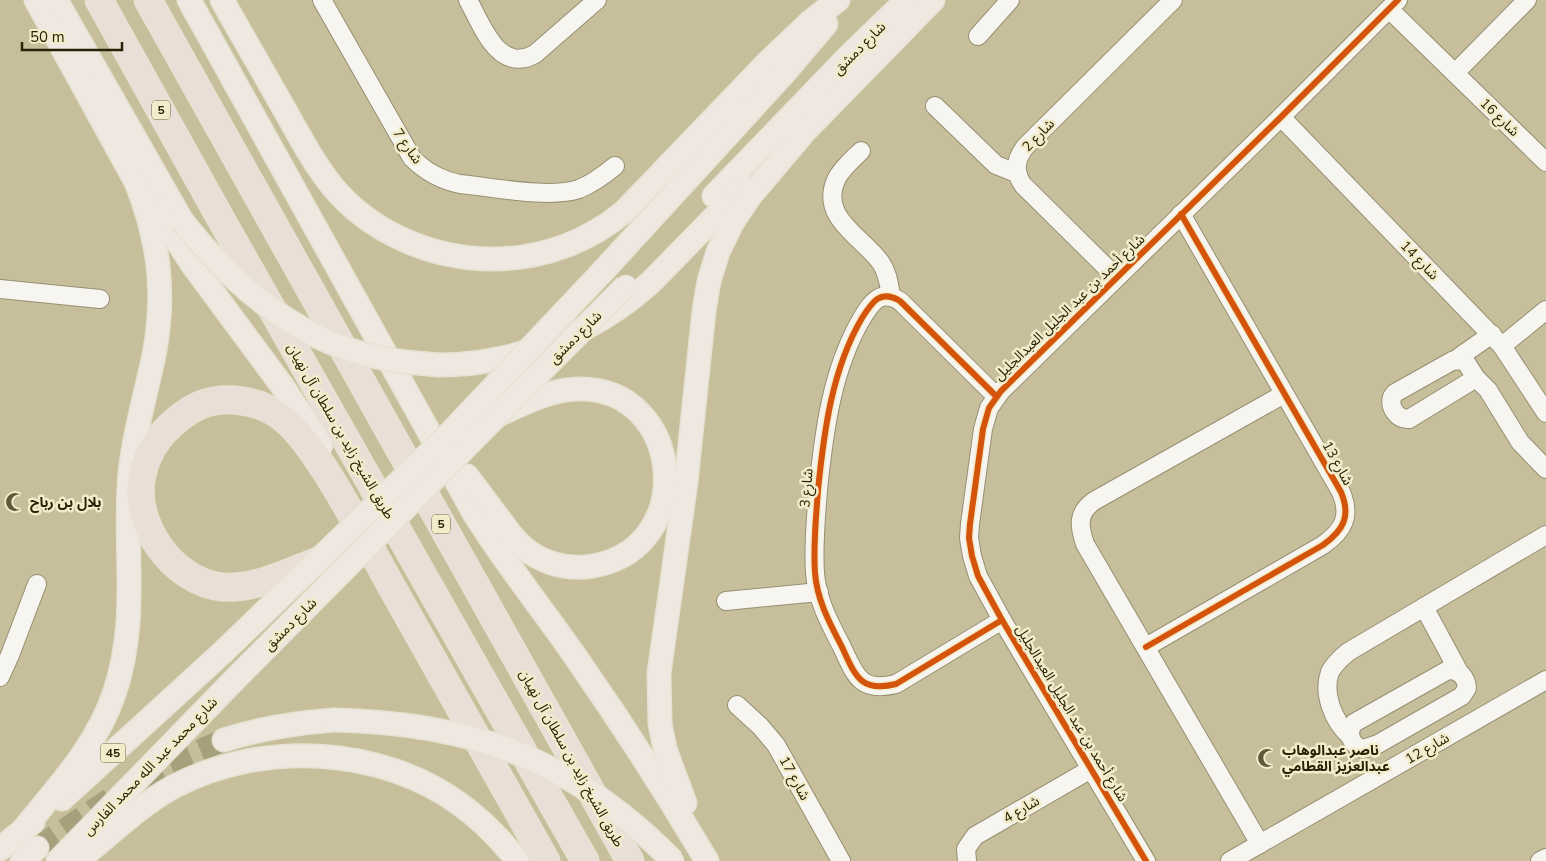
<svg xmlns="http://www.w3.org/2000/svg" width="1546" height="861" font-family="'Nunito Sans','Noto Sans Arabic',sans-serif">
  <rect width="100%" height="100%" fill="#c7bf9b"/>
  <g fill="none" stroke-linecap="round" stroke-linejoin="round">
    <g stroke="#a7a07d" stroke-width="22" stroke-dasharray="22 11" stroke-linecap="butt">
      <path d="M141,779L167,764L224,740"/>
      <path d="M37,848L114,796"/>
    </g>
    <g stroke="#968f72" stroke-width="20">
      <g id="minor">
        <path d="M322,0L412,158C426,172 440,180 460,184C493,187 549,199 579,189C592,184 604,175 615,166"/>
        <path d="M468,0C482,25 498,74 535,54L597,0"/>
        <path d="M1389,9L1546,162"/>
        <path d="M978,36L1010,0"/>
        <path d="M1455,73L1527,0"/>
        <path d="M935,106L996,165L1016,173"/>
        <path d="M1281,117L1502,346L1546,413"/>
        <path d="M861,151C852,160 841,169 836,180C819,218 864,238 881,263C888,273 889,285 891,296"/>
        <path d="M1116,277L1023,185C1014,172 1015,160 1025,147L1173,0"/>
        <path d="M0,289L100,299"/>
        <path d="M1502,346L1546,310"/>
        <path d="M1455,360L1492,334"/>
        <path d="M1476,378L1409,419C1397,420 1389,407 1392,397L1395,393L1452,361L1462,360L1467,364L1476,378L1488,390L1520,442L1546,469"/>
        <path d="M996,396L900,301C880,289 872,302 862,318C832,369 824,431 818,490C816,518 813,545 815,573C817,600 830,624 842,647C855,675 860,693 896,684L1002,620"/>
        <path d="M726,601L819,592"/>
        <path d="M1424,607L1459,672"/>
        <path d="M1146,647L1323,545C1344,530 1351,516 1341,492L1181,214"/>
        <path d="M1448,670C1460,670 1466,677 1467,688L1462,696L1378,744L1363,749C1351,745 1346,733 1354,723Z"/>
        <path d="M0,677L10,655L37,584"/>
        <path d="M737,705L760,726L776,745L841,861"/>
        <path d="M1350,736C1334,722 1322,694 1330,672C1334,664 1342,657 1348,652L1546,535"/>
        <path d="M1260,844L1085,544C1079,526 1077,513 1094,501L1284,394"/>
        <path d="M967,861L966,849L975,836L1091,769"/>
        <path d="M1146,861L1002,620L978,576L972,556L969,538L970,524L983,429L989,408L1001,391L1281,117L1398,0"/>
        <path d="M1230,861L1546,680"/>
        <path d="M1540,861L1546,858"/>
      </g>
    </g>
    <g stroke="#e6e2d2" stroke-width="25">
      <g id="major">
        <path d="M56,0L182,221"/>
        <path d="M189,0L474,513C506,564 543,610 577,659C623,725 666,792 707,861"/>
        <path d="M222,0C242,35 262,70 282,105C298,133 312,161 332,186C371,233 432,259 493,259C542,259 588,242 625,211L769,61L810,22L838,0"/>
        <path d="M714,196L850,55L907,0"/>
        <path d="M151,200L192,264L283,387L321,445"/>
        <path d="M604,270L787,70L826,24"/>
        <path d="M438,365C515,365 594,334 651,282L744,187"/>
        <path d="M467,476C479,492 491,508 503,524C509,532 515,541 523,547C540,562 564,569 586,567C701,554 685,385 577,389C549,390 523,404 498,415"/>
        <path d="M224,740C260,728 296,723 334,720"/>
        <path d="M62,799L222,653"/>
        <path d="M685,803L665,749L660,724L659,673L686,482L704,311L709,281L718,252L732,223L750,196L806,130L933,0"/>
        <path d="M22,831C57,788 96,747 114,694C140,618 123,550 130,473C134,433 146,394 154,355C166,294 159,239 136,182L36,0"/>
        <path d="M0,849L33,822"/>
        <path d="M22,861L37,848"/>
        <path d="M58,861L242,672"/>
        <path d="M77,861C109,836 137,807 173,787C261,740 381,746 461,805C483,821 501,840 518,861"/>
      </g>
    </g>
    <g stroke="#e6e2d2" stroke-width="29">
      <g id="highway">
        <path d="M99,0L222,221L585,861"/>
        <path d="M148,0L630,861"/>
        <path d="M318,561C289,572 254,590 222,587C173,582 131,523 142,475C147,448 166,426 189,411C217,393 257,398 283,418C300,432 313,452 325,470C348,506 368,544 389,582C441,675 493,768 546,861"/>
      </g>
    </g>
    <use href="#minor" stroke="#f7f5f0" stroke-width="18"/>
    <use href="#major" stroke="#eee8e1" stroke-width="22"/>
    <use href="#highway" stroke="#eadfd7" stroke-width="26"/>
    <g stroke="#e6e2d2" stroke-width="25" stroke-linecap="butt">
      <g id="major-bridge">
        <path d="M182,221C236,289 303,346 392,360C407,363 423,363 438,365"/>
        <path d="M222,653L450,433L604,270"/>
        <path d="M242,672L626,286"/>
        <path d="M334,720C475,723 573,760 673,861"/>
      </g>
    </g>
    <use href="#major-bridge" stroke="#eee8e1" stroke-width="22"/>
    <g stroke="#f3eccb" stroke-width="9">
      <g id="cycleway">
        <path d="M996,396L900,301C880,289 872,302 862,318C832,369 824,431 818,490C816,518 813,545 815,573C817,600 830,624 842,647C855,675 860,693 896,684L1002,620"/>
        <path d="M1146,647L1323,545C1344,530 1351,516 1341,492L1181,214"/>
        <path d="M1146,861L1002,620L978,576L972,556L969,538L970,524L983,429L989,408L1001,391L1281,117L1398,0"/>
      </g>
    </g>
    <use href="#cycleway" stroke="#d5540b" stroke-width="6"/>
  </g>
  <defs>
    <g id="mosque-bare" transform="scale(1.5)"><path d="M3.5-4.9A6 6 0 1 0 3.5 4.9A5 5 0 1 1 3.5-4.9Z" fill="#60593a" stroke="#f3eccb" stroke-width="2.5" paint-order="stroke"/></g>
  </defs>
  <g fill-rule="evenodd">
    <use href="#mosque-bare" x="15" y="502"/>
    <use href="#mosque-bare" x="1267" y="758"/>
  </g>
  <g text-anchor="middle" stroke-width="5" stroke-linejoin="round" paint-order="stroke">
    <g fill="#f3eccb" stroke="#655f41" stroke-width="1">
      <rect x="152" y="100.5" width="18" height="19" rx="4"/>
      <rect x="432" y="514.5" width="18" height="19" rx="4"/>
      <rect x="100.5" y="743.5" width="25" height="19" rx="4"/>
    </g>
    <g font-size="12" font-weight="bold" fill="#282206">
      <text x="161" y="114">5</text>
      <text x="441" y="528">5</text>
      <text x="113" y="757">45</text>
    </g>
    <g font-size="14" fill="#282206" stroke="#f3eccb">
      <text transform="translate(859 48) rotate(-45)" y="5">شارع دمشق</text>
      <text transform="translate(1500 117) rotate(44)" y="5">شارع 16</text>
      <text transform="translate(1038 135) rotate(-46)" y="5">شارع 2</text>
      <text transform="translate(408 146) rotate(55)" y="5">شارع 7</text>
      <text transform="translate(1420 260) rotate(46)" y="5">شارع 14</text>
      <text transform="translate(1069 307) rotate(-44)" y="5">شارع أحمد بن عبد الجليل العبدالجليل</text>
      <text transform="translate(575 337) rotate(-45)" y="5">شارع دمشق</text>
      <text transform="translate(341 431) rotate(60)" y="5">طريق الشيخ زايد بن سلطان آل نهيان</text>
      <text transform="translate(1338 463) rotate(61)" y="5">شارع 13</text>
      <text transform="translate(806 488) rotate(-85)" y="5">شارع 3</text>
      <text transform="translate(290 624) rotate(-45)" y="5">شارع دمشق</text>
      <text transform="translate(1072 713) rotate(59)" y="5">شارع أحمد بن عبد الجليل العبدالجليل</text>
      <text transform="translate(1427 748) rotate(-30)" y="5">شارع 12</text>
      <text transform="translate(572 758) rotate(61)" y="5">طريق الشيخ زايد بن سلطان آل نهيان</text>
      <text transform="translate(150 766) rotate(-46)" y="5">شارع محمد عبد الله محمد الفارس</text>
      <text transform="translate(795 778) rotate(61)" y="5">شارع 17</text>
      <text transform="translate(1021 809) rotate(-30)" y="5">شارع 4</text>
    </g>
    <g font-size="14" font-weight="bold" fill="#282206" stroke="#f3eccb" text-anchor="start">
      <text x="30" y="507">بلال بن رباح</text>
      <text x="1282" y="755">ناصر عبدالوهاب<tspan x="1282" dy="16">عبدالعزيز القطامي</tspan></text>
    </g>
  </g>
  <path d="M22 42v8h100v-8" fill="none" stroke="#282206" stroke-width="2.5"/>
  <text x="30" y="42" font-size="15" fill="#282206" stroke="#f3eccb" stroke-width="4" paint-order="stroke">50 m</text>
</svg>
